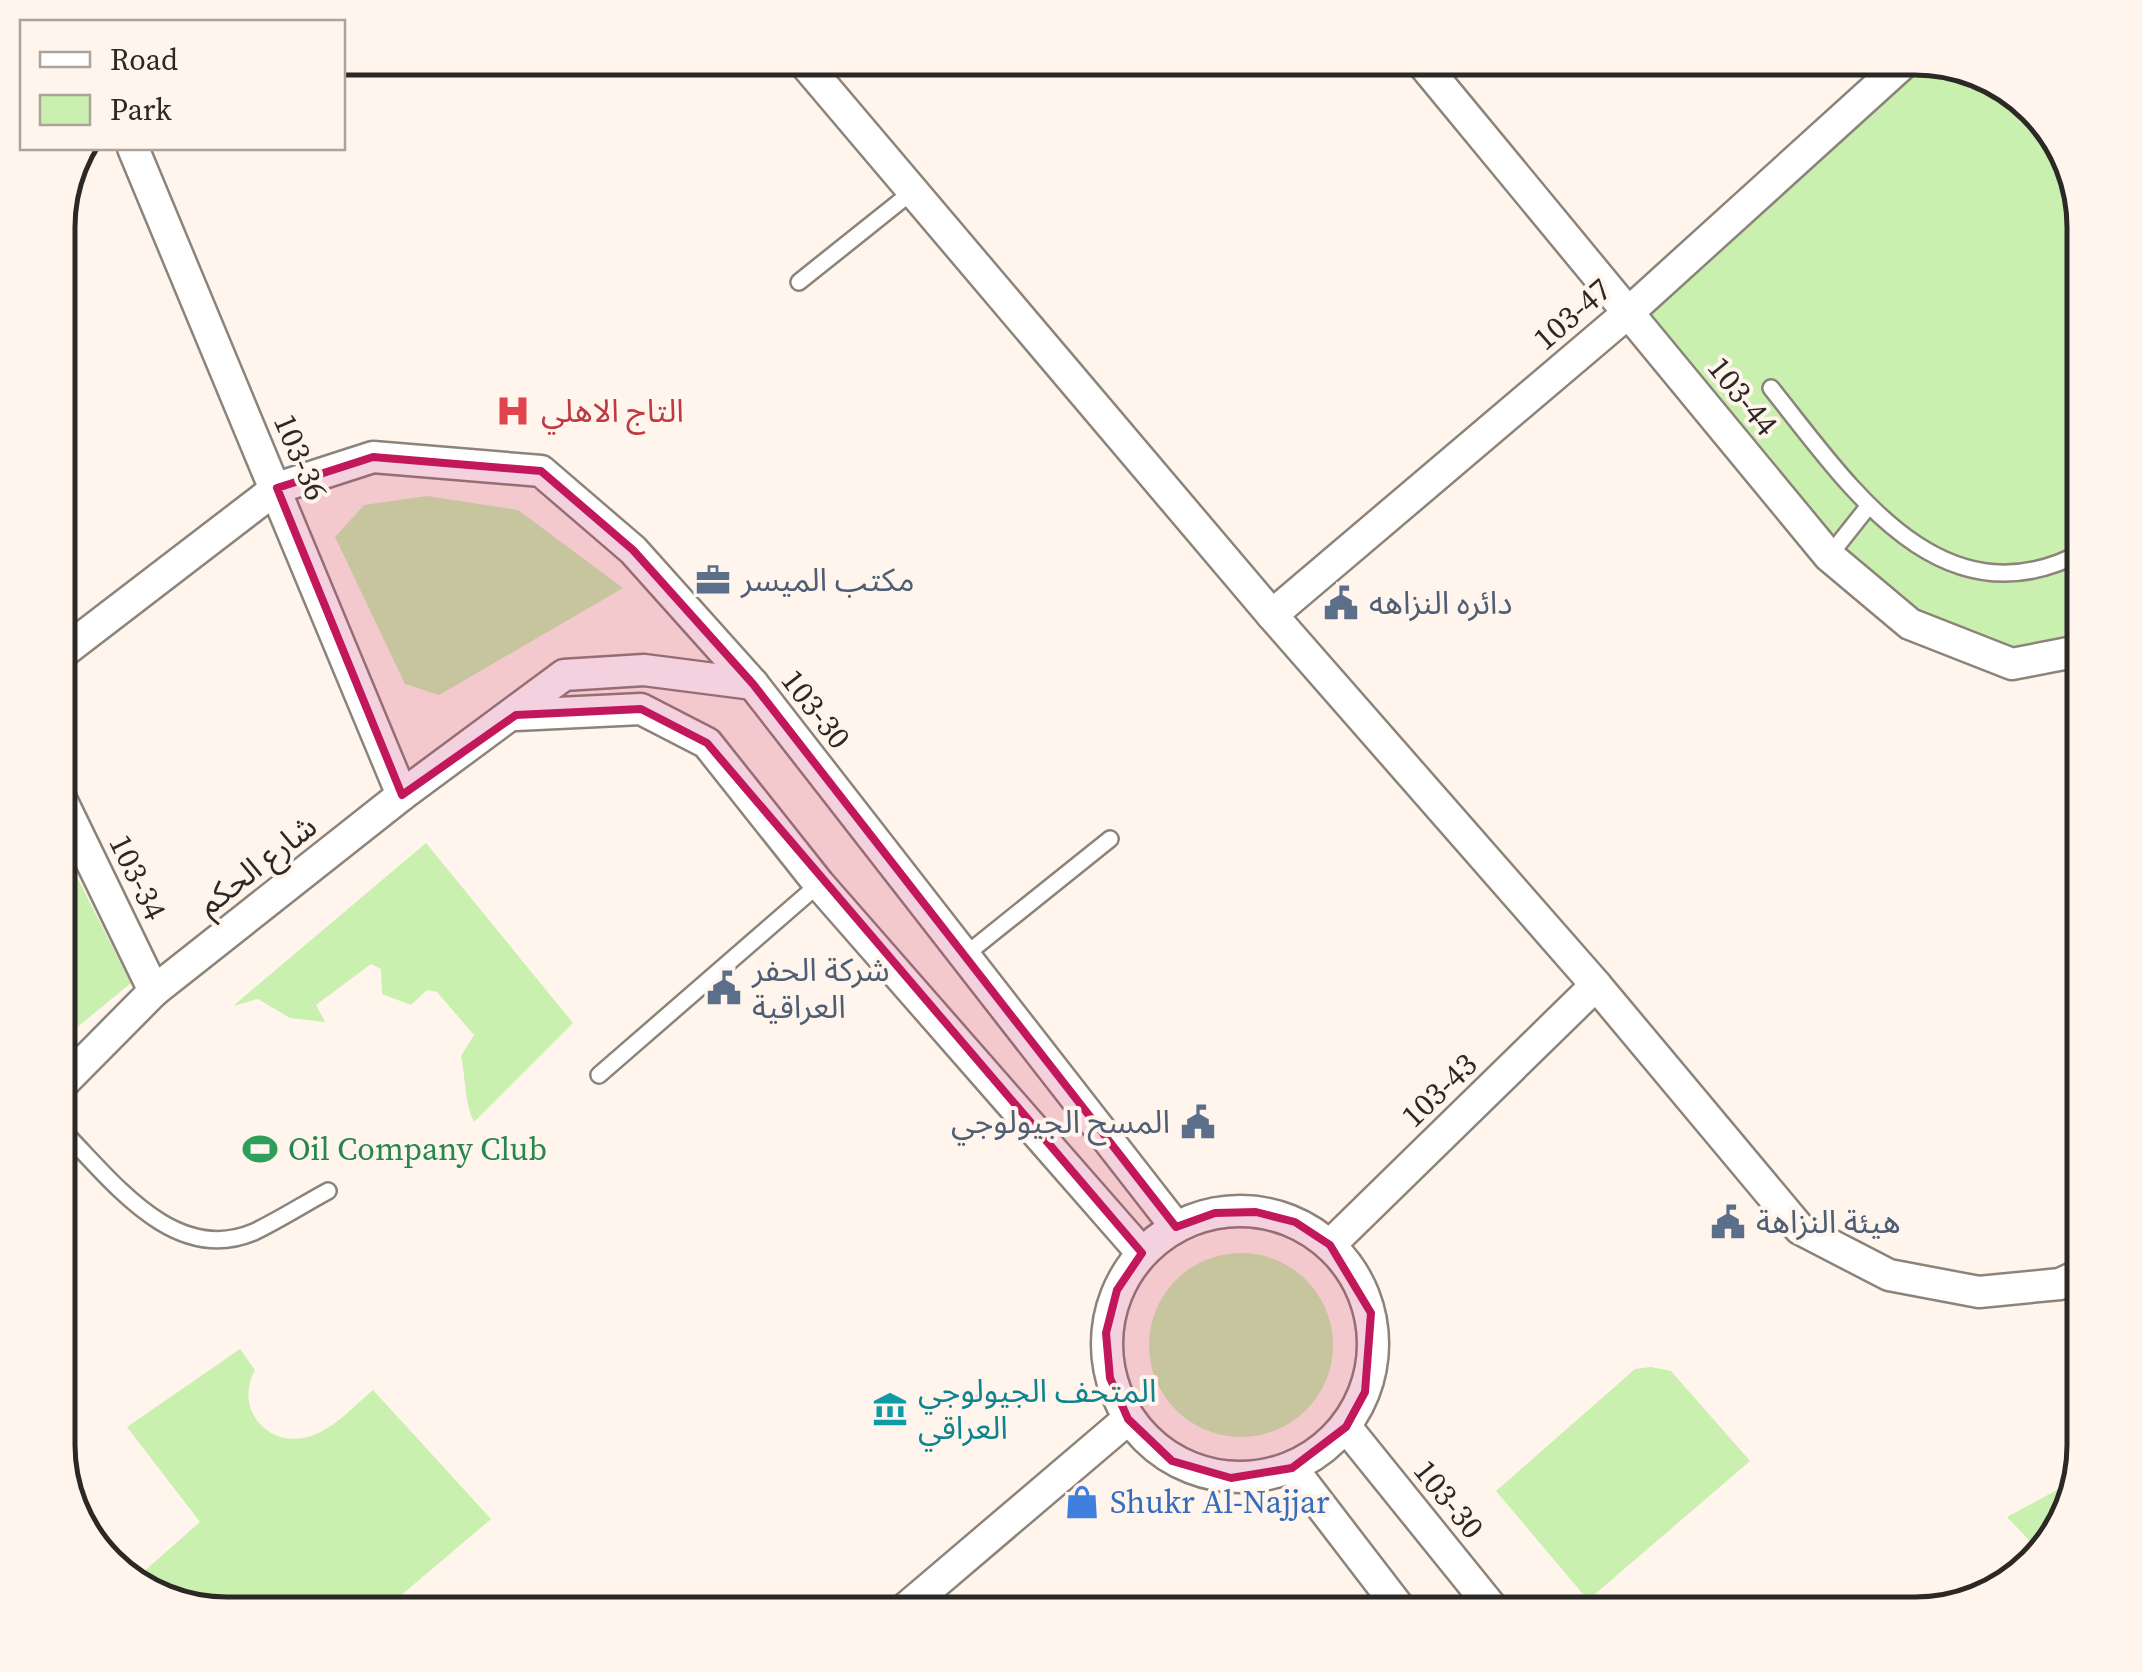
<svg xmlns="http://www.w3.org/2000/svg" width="2142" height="1672" font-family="'Source Serif 4','Noto Sans Arabic',serif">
  <rect width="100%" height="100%" fill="#fff5ec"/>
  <g fill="#c9f0ae">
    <path d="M1922,60L2026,99L2067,153L2084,227V657L2027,680L1829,556L1629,312Z"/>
    <path d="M427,496L518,510L623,588L439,695L405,684L335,537L364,505Z"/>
    <path d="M58,840L131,983L58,1043Z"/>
    <path d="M426,843L573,1023L474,1122C464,1102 466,1079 461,1056L474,1035L437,992L427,990L411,1005L382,994L381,969L371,964L316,1005L325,1022L290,1018L258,999L233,1006Z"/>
    <circle cx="1241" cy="1345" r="92"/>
    <path d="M240,1349L255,1370C234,1407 266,1448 308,1437C333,1430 354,1406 373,1390L491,1519L379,1614H227L134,1580L200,1522L127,1427Z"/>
    <path d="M1651,1367L1671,1371L1750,1461L1588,1600L1496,1491L1635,1369Z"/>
    <path d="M2070,1483L2043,1555L2007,1517Z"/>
  </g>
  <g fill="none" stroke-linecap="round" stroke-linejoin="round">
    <g stroke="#8c837a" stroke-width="20">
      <g id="lane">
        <path d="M799,282L913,191"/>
        <path d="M1771,388C1848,484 1941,629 2084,551"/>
        <path d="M1829,556L1867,508"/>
        <path d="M964,956L1110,839"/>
        <path d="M599,1075L819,884"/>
        <path d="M58,1126C109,1176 172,1267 254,1232C279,1220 304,1204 328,1191"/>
      </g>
    </g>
    <g stroke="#8c837a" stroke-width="35">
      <g id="street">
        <path d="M800,58L1272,615L1596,985L1800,1229L1889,1275L1979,1292L2060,1284L2084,1273"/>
        <path d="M1418,58L1829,556L1910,624L2012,664L2084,650"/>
        <path d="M133,148L402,795"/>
        <path d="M1272,615L1629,312L1909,58"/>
        <path d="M58,656L277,488L373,457L541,471L633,550L753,684L1176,1227"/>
        <path d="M516,715L641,709L707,743L819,884L1142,1253"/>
        <path d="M58,793L154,991"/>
        <path d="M58,1088L154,991L402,795L564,675L644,670L753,684"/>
        <circle cx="1240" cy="1344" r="133"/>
        <path d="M1330,1245L1596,985"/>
        <path d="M1346,1427L1497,1614"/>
        <path d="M1292,1468L1404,1614"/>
        <path d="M899,1614L1128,1419"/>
      </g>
    </g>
    <use href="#lane" stroke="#fff" stroke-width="15"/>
    <use href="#street" stroke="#fff" stroke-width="30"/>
  </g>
  <path fill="#c2185b" fill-opacity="0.2" stroke="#c2185b" stroke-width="8" stroke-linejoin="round" d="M373,457L541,471L633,550L753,684L1176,1227L1215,1213L1256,1212L1295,1222L1330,1245L1371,1313L1365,1392L1346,1427L1292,1468L1231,1478L1172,1461L1128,1419L1110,1378L1106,1333L1117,1290L1142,1253L707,743L641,709L516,715L402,795L277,488Z"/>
  <defs>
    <g id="hospital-bare" transform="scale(2.7)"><path d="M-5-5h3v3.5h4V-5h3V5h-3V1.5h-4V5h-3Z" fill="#e0444e" stroke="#fff5ec" stroke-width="2.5" paint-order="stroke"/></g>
    <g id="office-bare" transform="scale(2.7)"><path d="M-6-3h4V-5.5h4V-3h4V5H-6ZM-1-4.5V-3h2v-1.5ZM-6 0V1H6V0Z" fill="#5c6f8a" stroke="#fff5ec" stroke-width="2.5" paint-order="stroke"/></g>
    <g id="civic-bare" transform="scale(2.7)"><path d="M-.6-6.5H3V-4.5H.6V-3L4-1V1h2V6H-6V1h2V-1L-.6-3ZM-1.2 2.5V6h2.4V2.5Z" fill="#5c6f8a" stroke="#fff5ec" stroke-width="2.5" paint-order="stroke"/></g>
    <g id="stadium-bare" transform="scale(2.7)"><path d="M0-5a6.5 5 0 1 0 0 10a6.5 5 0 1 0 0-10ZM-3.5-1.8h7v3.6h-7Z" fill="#2e9e5b" stroke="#fff5ec" stroke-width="2.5" paint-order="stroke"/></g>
    <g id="museum-bare" transform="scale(2.7)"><path d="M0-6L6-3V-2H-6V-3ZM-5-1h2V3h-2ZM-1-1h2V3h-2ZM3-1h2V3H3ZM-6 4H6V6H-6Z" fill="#0f9aa8" stroke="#fff5ec" stroke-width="2.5" paint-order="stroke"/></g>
    <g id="shop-bare" transform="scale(2.7)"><path d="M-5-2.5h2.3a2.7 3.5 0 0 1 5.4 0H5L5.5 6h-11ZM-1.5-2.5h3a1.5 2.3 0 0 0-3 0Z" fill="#3f7fe0" stroke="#fff5ec" stroke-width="2.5" paint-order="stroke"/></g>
  </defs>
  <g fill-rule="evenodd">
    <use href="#hospital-bare" x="513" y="411"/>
    <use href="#office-bare" x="713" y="580"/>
    <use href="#civic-bare" x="1341" y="603"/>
    <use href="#civic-bare" x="724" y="988"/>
    <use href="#civic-bare" x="1198" y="1122"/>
    <use href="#stadium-bare" x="260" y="1149"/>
    <use href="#civic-bare" x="1728" y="1222"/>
    <use href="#museum-bare" x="890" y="1409"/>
    <use href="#shop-bare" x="1082" y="1502"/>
  </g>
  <g text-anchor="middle" stroke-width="8" stroke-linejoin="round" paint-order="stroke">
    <g font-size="32" fill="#2c2825" stroke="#fff5ec">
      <text transform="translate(1572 314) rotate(-41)" y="11">103-47</text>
      <text transform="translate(1743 396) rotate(51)" y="11">103-44</text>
      <text transform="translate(301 457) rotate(67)" y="11">103-36</text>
      <text transform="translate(816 709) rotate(52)" y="11">103-30</text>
      <text transform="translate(257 865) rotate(-38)" y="11">شارع الحكم</text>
      <text transform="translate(138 877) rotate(64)" y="11">103-34</text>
      <text transform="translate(1439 1090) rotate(-44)" y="11">103-43</text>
      <text transform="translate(1449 1499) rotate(51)" y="11">103-30</text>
    </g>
    <g font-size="32" fill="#be3a42" stroke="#fff5ec" text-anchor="start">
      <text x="541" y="422">التاج الاهلي</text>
    </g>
    <g font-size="32" fill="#4e5e75" stroke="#fff5ec" text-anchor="start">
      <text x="741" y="591">مكتب الميسر</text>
      <text x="1369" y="614">دائره النزاهه</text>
      <text x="752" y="981">شركة الحفر<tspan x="752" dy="37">العراقية</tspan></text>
      <text x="1170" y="1133" text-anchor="end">المسح الجيولوجي</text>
      <text x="1756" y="1233">هيئة النزاهة</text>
    </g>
    <g font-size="32" fill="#27864d" stroke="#fff5ec" text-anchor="start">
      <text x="288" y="1160">Oil Company Club</text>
    </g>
    <g font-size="32" fill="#0d838f" stroke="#fff5ec" text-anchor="start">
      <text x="918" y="1402">المتحف الجيولوجي<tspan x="918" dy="37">العراقي</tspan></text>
    </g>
    <g font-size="32" fill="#366cbe" stroke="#fff5ec" text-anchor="start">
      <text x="1110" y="1513">Shukr Al-Najjar</text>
    </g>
  </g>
  <path d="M0 0H2142V1672H0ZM227 75H1915A152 152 0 0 1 2067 227V1445A152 152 0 0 1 1915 1597H227A152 152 0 0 1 75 1445V227A152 152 0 0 1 227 75Z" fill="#fff5ec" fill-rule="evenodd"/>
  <path fill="none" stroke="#2c2825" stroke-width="5" d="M227 75H1915A152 152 0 0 1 2067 227V1445A152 152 0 0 1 1915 1597H227A152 152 0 0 1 75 1445V227A152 152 0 0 1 227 75Z"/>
  <rect x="20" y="20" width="325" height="130" fill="#fff5ec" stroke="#aba39c" stroke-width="2.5"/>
  <rect x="40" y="52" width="50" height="15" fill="#ffffff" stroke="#aba39c" stroke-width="2.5"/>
  <text x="110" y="70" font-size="30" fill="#2c2825">Road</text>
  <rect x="40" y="95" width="50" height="30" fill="#c9f0ae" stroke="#aba39c" stroke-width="2.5"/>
  <text x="110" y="120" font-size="30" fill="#2c2825">Park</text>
</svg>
